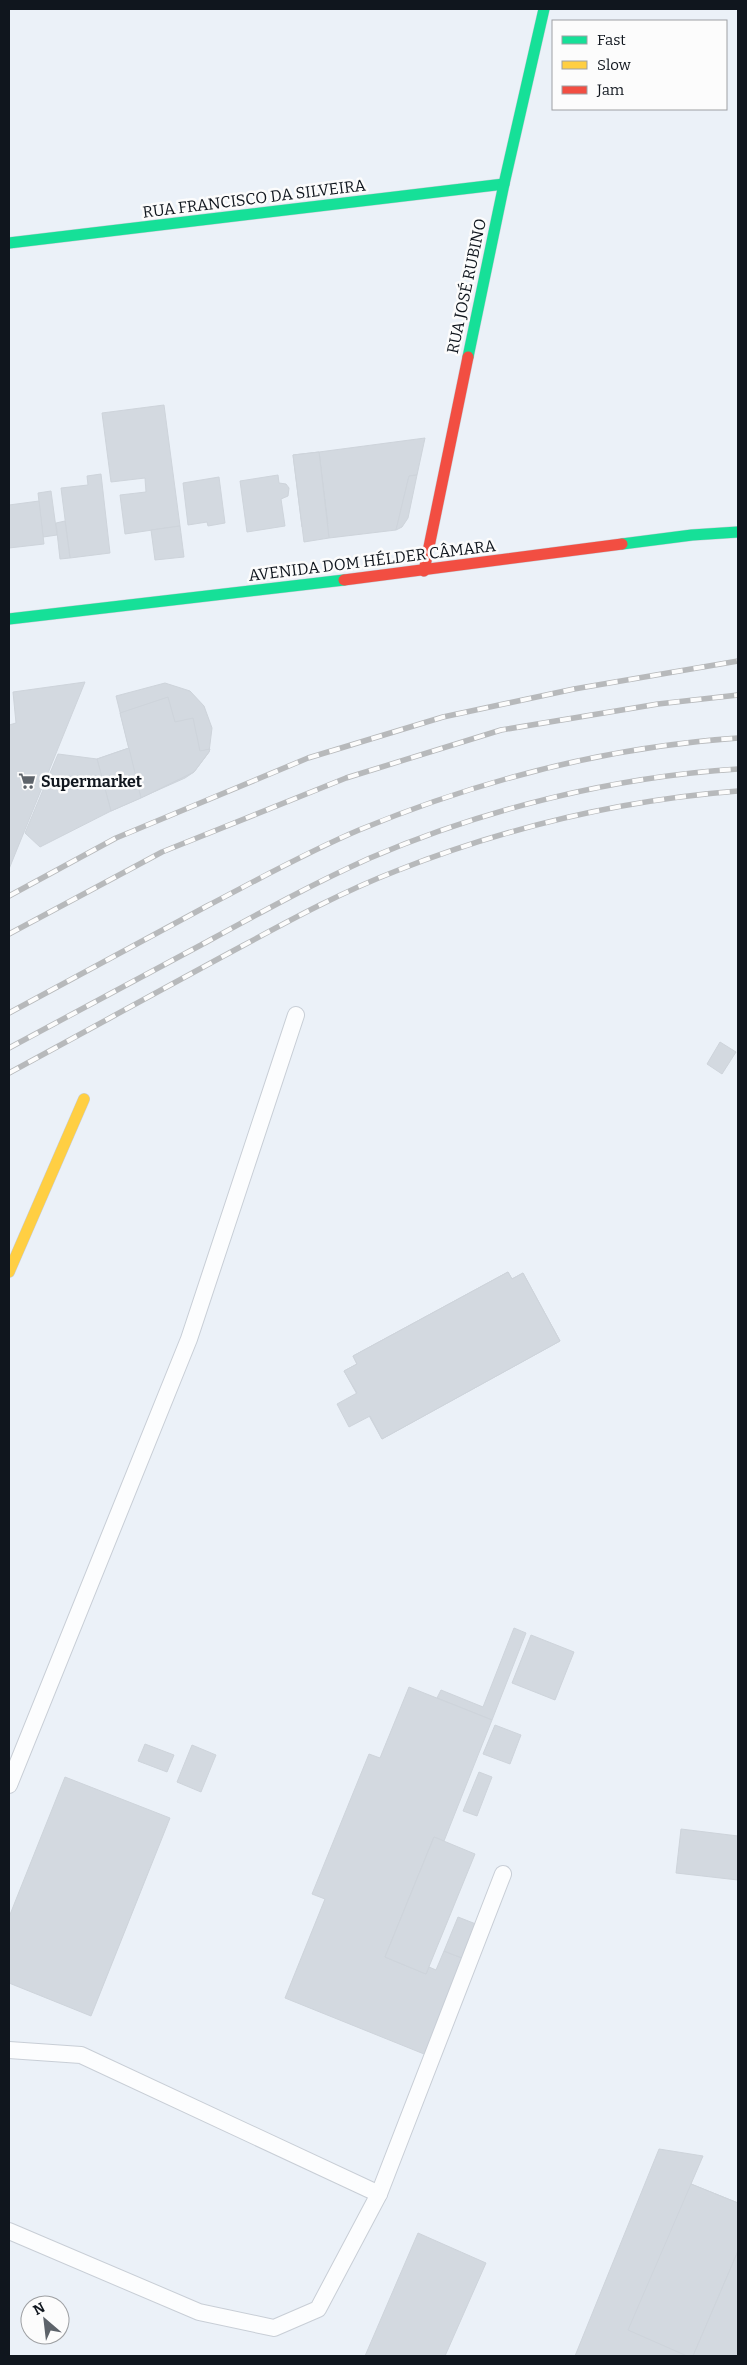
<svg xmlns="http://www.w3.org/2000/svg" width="747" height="2365" font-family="Bitter,serif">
  <rect width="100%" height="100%" fill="#ebf1f8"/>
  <g fill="#d3d9e0" stroke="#ced4db">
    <path d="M164,405L180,526L125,534L120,495L146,492L145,478L111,482L102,413Z"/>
    <path d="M425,438L417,475L409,476L396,530L329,538L319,452Z"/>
    <path d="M319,452L328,524L302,527L293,455Z"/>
    <path d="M319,452L329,538L304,542L293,455Z"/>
    <path d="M101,474L110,553L70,558L61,488L88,485L87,476Z"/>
    <path d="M278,475L279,483L286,484L289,488L288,496L281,499L285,526L247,532L240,481Z"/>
    <path d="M417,475L408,518L402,527L396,530L409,476Z"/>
    <path d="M219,477L225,523L208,526L207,522L188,525L183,483Z"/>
    <path d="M51,491L57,535L43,537L38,493Z"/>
    <path d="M39,501L44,544L9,548V505Z"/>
    <path d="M65,521L70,558L60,559L56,523Z"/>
    <path d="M180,526L184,557L155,560L151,530Z"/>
    <path d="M85,682L9,869V725L16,723L13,692Z"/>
    <path d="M165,683L190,691L204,706L212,728L209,752L194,772L185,778L111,811L97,759L129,748L116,696Z"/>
    <path d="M168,697L175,722L193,718L200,751L210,749L209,752L194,772L141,798L120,713Z"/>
    <path d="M129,748L141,798L111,811L97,759Z"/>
    <path d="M58,754L97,759L111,811L40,847L25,833Z"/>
    <path d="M720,1042L736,1052L722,1074L707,1064Z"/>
    <path d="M508,1272L512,1279L523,1273L560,1341L382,1439L344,1371L357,1364L353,1356Z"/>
    <path d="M508,1272L512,1279L523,1273L560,1341L382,1439L370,1416L349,1427L337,1404L357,1393L344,1371L357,1364L353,1356Z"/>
    <path d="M514,1628L526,1633L492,1720L437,1698L441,1690L483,1707Z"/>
    <path d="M531,1635L574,1652L555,1700L512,1683Z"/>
    <path d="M409,1687L492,1720L444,1841L434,1837L385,1957L426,1974L429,1967L436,1970L444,1951L467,1960L429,2056L285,1998L325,1899L312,1894L369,1754L380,1758Z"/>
    <path d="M495,1725L521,1735L510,1764L483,1754Z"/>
    <path d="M145,1744L174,1755L167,1772L138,1761Z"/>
    <path d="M192,1745L216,1755L201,1792L177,1782Z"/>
    <path d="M479,1772L492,1777L477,1816L463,1811Z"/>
    <path d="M65,1777L170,1818L91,2016L9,1983V1917Z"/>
    <path d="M681,1829L738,1836V1880L676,1873Z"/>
    <path d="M434,1837L475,1854L426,1974L385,1957Z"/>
    <path d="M458,1917L481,1926L467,1960L444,1951Z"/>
    <path d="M659,2149L703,2156L691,2184L738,2203V2356H575Z"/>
    <path d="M691,2184L738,2203V2251L693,2356H687L628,2330Z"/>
    <path d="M418,2233L486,2263L445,2356H365Z"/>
    <path d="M738,2251V2356H693Z"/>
  </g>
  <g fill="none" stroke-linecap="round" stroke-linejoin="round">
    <g stroke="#c8ced6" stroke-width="18">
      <g id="lane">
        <path d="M9,1785L189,1339L296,1015"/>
        <path d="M9,2050L81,2055L379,2194"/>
        <path d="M9,2231L199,2312L274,2328L318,2309L379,2194L503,1874"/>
      </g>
    </g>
    <g stroke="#c8ced6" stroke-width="12">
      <g id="fast">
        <path d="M9,243L504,184"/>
        <path d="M468,357L504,184L544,9"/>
        <path d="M622,544L692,535L738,532"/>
        <path d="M9,619L344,580"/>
      </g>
    </g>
    <g stroke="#c8ced6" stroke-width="12">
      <path id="slow" d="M9,1272L84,1099"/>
    </g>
    <g stroke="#c8ced6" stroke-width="12">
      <g id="jam">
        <path d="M424,571L468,357"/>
        <path d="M344,580L622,544"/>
      </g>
    </g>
    <use href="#lane" stroke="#fcfdfe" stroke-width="16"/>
    <use href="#fast" stroke="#16e098" stroke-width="11"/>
    <use href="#slow" stroke="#ffcf43" stroke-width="11"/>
    <use href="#jam" stroke="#f24e42" stroke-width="11"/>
    <g stroke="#b7b9bb" stroke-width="5.5">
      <g id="rail">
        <path d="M9,896L116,838L308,758L443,717L574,689L738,661"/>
        <path d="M9,934L162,852L346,778L501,730L658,704L738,695"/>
        <path d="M9,1013C75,977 141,942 207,906C257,880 307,852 359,830C480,780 608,747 738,738"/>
        <path d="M9,1048C73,1014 137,979 201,945C256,915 312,884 370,858C485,809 613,777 738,769"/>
        <path d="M9,1073C79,1035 148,997 218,959C276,928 334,895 396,871C505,828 621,800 738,791"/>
      </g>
    </g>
    <use href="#rail" stroke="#fcfcfc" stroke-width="4" stroke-dasharray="11" stroke-linecap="butt"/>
  </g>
  <defs>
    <g id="supermarket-bare" transform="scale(1.35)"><path d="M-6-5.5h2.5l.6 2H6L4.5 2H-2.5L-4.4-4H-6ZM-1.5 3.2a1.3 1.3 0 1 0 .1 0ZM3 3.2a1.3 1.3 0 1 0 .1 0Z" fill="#5d636a" stroke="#fcfcfc" stroke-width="2.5" paint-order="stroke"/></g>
  </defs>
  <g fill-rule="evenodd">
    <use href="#supermarket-bare" x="27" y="781"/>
  </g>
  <g text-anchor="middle" stroke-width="5" stroke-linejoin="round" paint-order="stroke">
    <g font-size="16" fill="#10161e" stroke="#fcfcfc">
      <text transform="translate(254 198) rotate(-7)" y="6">RUA FRANCISCO DA SILVEIRA</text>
      <text transform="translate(466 286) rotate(-78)" y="6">RUA JOSÉ RUBINO</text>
      <text transform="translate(372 560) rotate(-7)" y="6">AVENIDA DOM HÉLDER CÂMARA</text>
    </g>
    <g font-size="16" font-weight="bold" fill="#10161e" stroke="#fcfcfc" text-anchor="start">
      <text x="41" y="787">Supermarket</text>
    </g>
  </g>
  <rect width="747" height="2365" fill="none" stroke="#10161e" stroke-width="20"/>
  <rect x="552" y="20" width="175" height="90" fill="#fcfcfc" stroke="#9ea0a3"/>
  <rect x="562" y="36" width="25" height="8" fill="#16e098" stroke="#9ea0a3"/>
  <text x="597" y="45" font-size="15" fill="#10161e">Fast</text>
  <rect x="562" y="61" width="25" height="8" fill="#ffcf43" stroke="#9ea0a3"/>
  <text x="597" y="70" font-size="15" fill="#10161e">Slow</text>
  <rect x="562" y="86" width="25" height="8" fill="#f24e42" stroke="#9ea0a3"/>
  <text x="597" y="95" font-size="15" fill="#10161e">Jam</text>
  <g transform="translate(45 2320) rotate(332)"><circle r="24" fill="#fcfcfc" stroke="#9ea0a3"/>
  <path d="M0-4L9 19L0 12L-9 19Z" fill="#5d636a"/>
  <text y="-8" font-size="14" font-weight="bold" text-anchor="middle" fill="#10161e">N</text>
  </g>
</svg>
